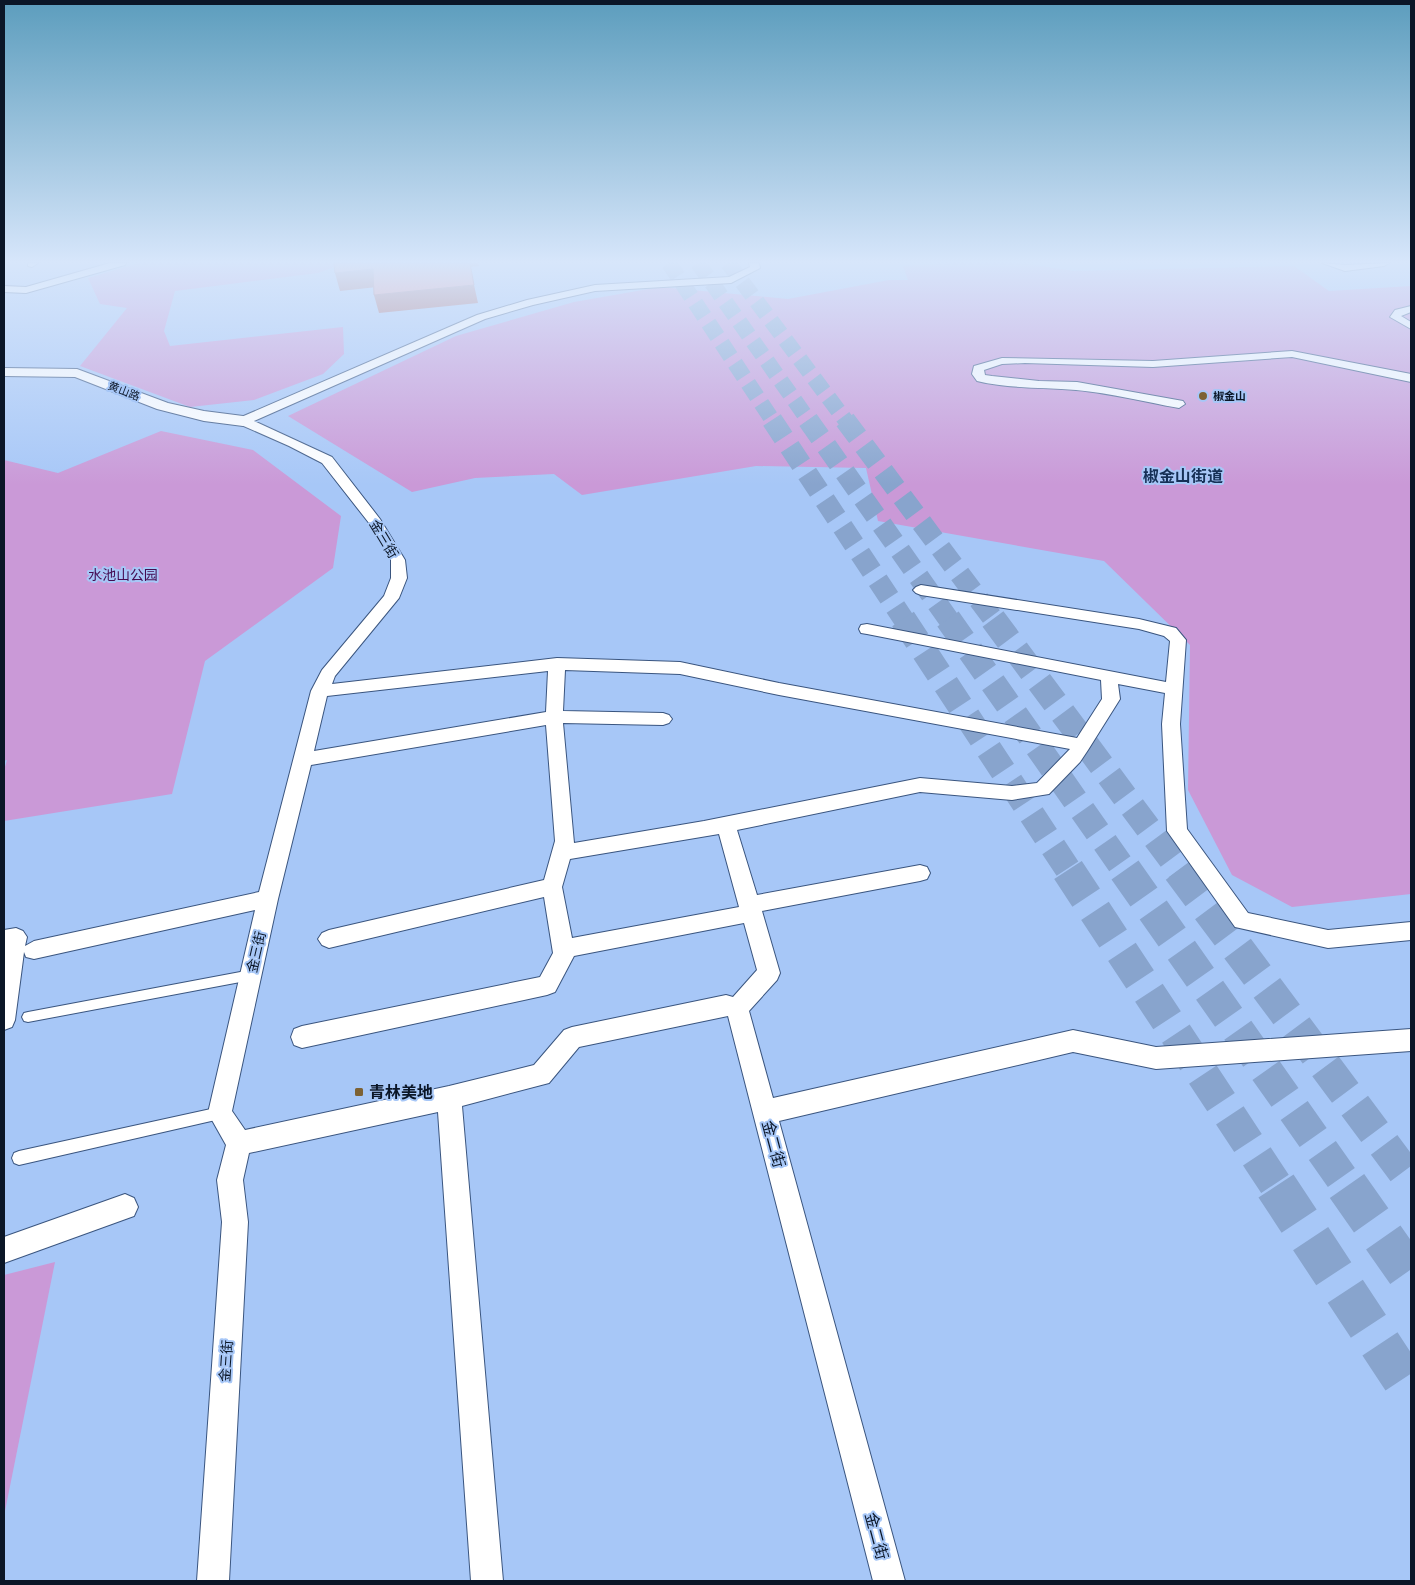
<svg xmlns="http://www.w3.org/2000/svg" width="1415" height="1585" font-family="Mulish,'Noto Sans SC',sans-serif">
  <rect width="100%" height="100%" fill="#a7c7f7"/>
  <g fill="#ca99d7">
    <path d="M138,263H345L318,273L175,291L164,331L170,346L343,327L344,354L323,374L254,400L190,407L80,366L127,308L100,304L88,278Z"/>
    <path d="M953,263H1021L1074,271L1294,266L1329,291L1411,286V894L1292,907L1232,875L1188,790L1190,645L1104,561L878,521L866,468L756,466L582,495L554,474L475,478L412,492L288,416L456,336L574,302L660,287L788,299L889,280H908L903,266Z"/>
    <path d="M161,431L253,450L341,516L333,568L205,661L172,794L4,821V770L7,760L4,761V460L58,473Z"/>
    <path d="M55,1262L4,1516V1275Z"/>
  </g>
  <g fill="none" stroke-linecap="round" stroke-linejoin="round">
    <g stroke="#88a4cd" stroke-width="16" stroke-dasharray="16 8" stroke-linecap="butt">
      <path d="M669,263L773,421"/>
      <path d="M698,263L809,421"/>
      <path d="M728,263L846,421"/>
    </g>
    <g stroke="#88a4cd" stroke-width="21" stroke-dasharray="21 11" stroke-linecap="butt">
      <path d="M772,420L904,620"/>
      <path d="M808,420L949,620"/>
      <path d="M845,420L994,620"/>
    </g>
    <g stroke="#88a4cd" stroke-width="26" stroke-dasharray="26 13" stroke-linecap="butt">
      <path d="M903,619L1069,871"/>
      <path d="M948,619L1125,871"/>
      <path d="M993,619L1180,871"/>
    </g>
    <g stroke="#88a4cd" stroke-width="33" stroke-dasharray="33 16" stroke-linecap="butt">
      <path d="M1068,870L1277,1187"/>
      <path d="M1125,870L1348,1187"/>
      <path d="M1179,870L1411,1181"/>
    </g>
    <g stroke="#88a4cd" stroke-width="42" stroke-dasharray="42 21" stroke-linecap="butt">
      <path d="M1276,1186L1411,1391"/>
      <path d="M1347,1186L1411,1277"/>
    </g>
    <g stroke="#3a557f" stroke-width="2">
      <g id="service">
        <path d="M251,970L255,971L257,975L255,979L251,980L28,1022L24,1021L22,1017L24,1013L28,1012Z"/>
        <path d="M220,1107L225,1109L226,1113L225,1117L220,1119L19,1165L14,1163L12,1158L14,1153L19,1151Z"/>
      </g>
    </g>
    <g stroke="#3a557f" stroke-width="2">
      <g id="minor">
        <path d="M28,263H38L32,267L28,266Z"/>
        <path d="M110,263H126L125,265L26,293L4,292V286L26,287Z"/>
        <path d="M749,263H759L760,268L731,283L595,291L533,305L485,319L254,421L332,457L380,519L405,560L407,578L399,598L335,676L332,684L557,658L680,662L779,683L1077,738L1102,699L1101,680L867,634L861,633L859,629L861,625L867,624L1166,682L1170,641L1164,636L1139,629L921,595L916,593L913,590L916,587L921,585L1139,619L1176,628L1186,640L1180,724L1187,829L1248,913L1328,930L1411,922V940L1328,948L1235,927L1167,831L1162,724L1165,693L1118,684L1120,699L1088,750L1080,762L1049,794L1012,800L920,792L737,830L757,895L920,865L927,867L930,873L927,879L920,881L762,911L780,973L777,980L749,1011L773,1098L1073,1030L1156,1047L1411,1029V1051L1156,1069L1073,1052L779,1121L905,1581H873L728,1016L579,1047L549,1083L462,1106L503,1581H471L438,1112L249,1153L243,1180L248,1222L229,1581H197L222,1222L217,1180L226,1145L208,1113L255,910L34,959L26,957L24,952L15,1020L12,1027L4,1030V930L16,928L23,931L27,937L25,946L34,941L259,892L311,691L322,670L384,596L391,578V560L369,523L322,463L289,446L239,424L237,421L239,418L477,315L527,300L595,285L729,277L750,267ZM565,670L680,674L779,695L1070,749L1037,783L1012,786L920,778L704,821L574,843L563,723L663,725L669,723L672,719L669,715L663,713L563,711ZM548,671L546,712L314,751L327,696ZM546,725L555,841L544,880L329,930L322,933L318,939L322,945L329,948L544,897L553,953L540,977L302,1026L294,1029L291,1037L294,1045L302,1048L547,995L555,992L574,956L744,923L757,970L733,997L726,995L572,1027L564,1030L534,1065L449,1086L245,1130L232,1111L278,899L311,765ZM719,834L739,907L572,938L562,887L570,859Z"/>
        <path d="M1322,263L1345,265L1389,263L1384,266L1345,271Z"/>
        <path d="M1411,306V312L1401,316L1411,322V329L1390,317L1395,310Z"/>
        <path d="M1292,351L1411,374V382L1292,357L1153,367L1025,363L1002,364L984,370L985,375L992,376L1039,381L1077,382L1183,401L1185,404L1179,408C1145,402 1111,393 1076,390C1043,387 1010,389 977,381L972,374L974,366L1002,358L1153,361Z"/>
        <path d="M125,1194L134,1198L138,1207L134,1216L4,1263V1237Z"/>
      </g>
    </g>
    <g stroke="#3a557f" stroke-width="2">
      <path id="tertiary" d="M4,368L77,369L168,403L204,411L243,416L249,418L251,421L249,424L243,426L204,421L157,409L75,377L4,376Z"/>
    </g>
    <use href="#service" fill="#fff" fill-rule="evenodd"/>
    <use href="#minor" fill="#fff" fill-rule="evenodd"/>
    <use href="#tertiary" fill="#fff" fill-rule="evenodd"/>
  </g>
  <g fill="#a96163">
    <path d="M469,263H478L479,266L470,267Z"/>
    <path d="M373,269L377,287L340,291L335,273Z"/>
    <path d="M474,285L478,303L379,313L374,295Z"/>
  </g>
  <path fill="#f18a8d" stroke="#a96163" d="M334,263H470L474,285L374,295L373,269L335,273Z"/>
  <linearGradient id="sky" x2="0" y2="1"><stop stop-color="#5c9dbd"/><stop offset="0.54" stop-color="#d7e6fb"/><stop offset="1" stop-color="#d7e6fb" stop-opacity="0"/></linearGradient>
  <rect width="1415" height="485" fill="url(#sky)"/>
  <g fill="#7d6234" stroke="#a7c7f7" stroke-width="2">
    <circle cx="1203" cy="396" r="5"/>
    <rect x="354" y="1087" width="10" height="10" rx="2.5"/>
  </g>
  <g text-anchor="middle" stroke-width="4" stroke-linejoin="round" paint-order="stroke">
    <g font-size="11" fill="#0b1627" stroke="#a7c7f7">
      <text transform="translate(124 391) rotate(21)" y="4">黄山路</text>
    </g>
    <g font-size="11" font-weight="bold" fill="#0b1627" stroke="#a7c7f7" text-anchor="start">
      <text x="1213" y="400">椒金山</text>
    </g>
    <g font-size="14" fill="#0b1627" stroke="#a7c7f7">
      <text transform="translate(384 539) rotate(59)" y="5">金三街</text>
      <text transform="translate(256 952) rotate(-77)" y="5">金三街</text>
      <text transform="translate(226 1361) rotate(-86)" y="5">金三街</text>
    </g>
    <g font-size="14" fill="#450c52" stroke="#a7c7f7">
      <text x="123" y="580">水池山公园</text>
    </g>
    <g font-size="16" font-weight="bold" fill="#163056" stroke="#a7c7f7">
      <text x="1183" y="482">椒金山街道</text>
    </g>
    <g font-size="16" font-weight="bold" fill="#0b1627" stroke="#a7c7f7" text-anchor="start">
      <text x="369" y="1098">青林美地</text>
    </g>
    <g font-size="16" fill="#0b1627" stroke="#a7c7f7">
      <text transform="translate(774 1144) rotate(75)" y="6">金二街</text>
      <text transform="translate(877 1536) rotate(75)" y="6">金二街</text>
    </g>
  </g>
  <rect width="1415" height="1585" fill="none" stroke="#0b1627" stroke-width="10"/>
</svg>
